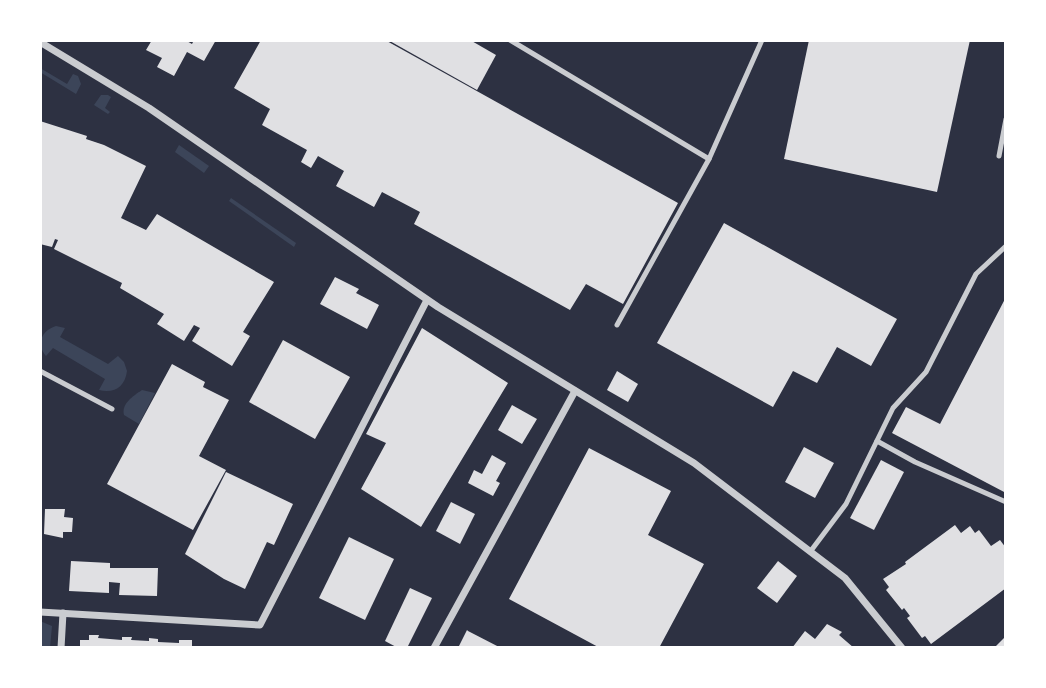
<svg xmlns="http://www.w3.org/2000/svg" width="1046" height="688" font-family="Commissioner,sans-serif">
  <rect width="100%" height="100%" fill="#2d3142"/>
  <g fill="#3c4559">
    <path d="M40,68L67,84L73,74L78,76L81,84L76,94L40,72Z"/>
    <path d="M101,95H108L111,97L105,108L110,112L108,114L94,105Z"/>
    <path d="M179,145L209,166L204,173L175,152Z"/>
    <path d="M231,198L296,243L294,247L229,201Z"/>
    <path d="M56,326L65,328L60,337L108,364L118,356L124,362L127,371C125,387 114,394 99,390L105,379L53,348L46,356C36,344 41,331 56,326Z"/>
    <path d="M142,390L155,393L139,424L124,415C121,404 133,396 142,390Z"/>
    <path d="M40,621L52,626L50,648H40Z"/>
  </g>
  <g fill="#e0e0e3">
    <path d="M152,40H185L192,44L194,40H216L204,61L187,52L174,76L157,67L162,58L146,50Z"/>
    <path d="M261,40H385L678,203L623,304L586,284L570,310L414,224L420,212L382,192L374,207L336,186L344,171L318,156L311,168L301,162L307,150L262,125L270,109L234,88Z"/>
    <path d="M388,40H470L496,55L477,90Z"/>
    <path d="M809,40H970L937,192L784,159Z"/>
    <path d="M40,121L87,136L86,139L104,145L146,166L121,218L146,230L157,214L274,282L243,332L250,336L232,366L192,341L200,328L194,325L184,341L157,324L164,314L120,288L122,283L54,249L58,240L55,239L52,247L40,244Z"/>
    <path d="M724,223L897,319L871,366L837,347L817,383L793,371L773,407L657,343Z"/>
    <path d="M335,277L359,289L356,293L379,305L367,329L320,304Z"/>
    <path d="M1006,297V493L892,433L906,407L940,424Z"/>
    <path d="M422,328L508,383L421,527L361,489L386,443L366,434Z"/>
    <path d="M283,340L350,377L315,439L249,402Z"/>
    <path d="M172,364L205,382L203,387L229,400L199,456L226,470L193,530L107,484Z"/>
    <path d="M617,371L638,384L628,402L607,390Z"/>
    <path d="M512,405L537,419L522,444L498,430Z"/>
    <path d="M804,447L834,463L815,498L785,482Z"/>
    <path d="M589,448L671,491L648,535L704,564L659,648H600L509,599Z"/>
    <path d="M492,455L506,463L496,481L500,483L493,496L468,483L474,470L482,474Z"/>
    <path d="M881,460L904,472L874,530L850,518Z"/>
    <path d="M226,472L293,504L274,545L267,542L245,589L224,579L185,554Z"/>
    <path d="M451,502L475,514L460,544L436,531Z"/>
    <path d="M45,509H65L64,517L73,518L72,532H63V538L44,534Z"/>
    <path d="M955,525L961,533L970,526L975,533L979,530L991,546L1000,540L1006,548V588L931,644L925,636L922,638L907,618L910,616L904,608L902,610L886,590L889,587L883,579L906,564L905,562Z"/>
    <path d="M349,537L394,559L365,620L319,598Z"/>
    <path d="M71,561L110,563V568H158L157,596L119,595L120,583L109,582V593L69,591Z"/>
    <path d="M778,561L797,576L777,603L757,588Z"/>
    <path d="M410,588L432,598L407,648H398L385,641Z"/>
    <path d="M827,624L842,632L839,635L854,648H792L805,631L815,639Z"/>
    <path d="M467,630L468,631L501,648H458Z"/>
    <path d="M89,635H99L98,638L122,640V637H132L131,640L149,641V638L158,639V642L179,643V640H192V648H80V640H89Z"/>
    <path d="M1006,636V648H994Z"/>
  </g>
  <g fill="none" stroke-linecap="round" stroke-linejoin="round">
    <g stroke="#caccd0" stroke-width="5">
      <path d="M510,40L709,159"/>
      <path d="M999,156L1006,119"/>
      <path d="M617,325L709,159L762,40"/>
      <path d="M40,371L112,409"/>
      <path d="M877,441L915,462L1006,502"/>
      <path d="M810,552L846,504L893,408L926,372L976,274L1006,246"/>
    </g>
    <g stroke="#caccd0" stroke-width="7">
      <path d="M40,42L149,108L438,307L694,463L845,578L902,648"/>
      <path d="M40,612L260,625L427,300"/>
      <path d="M61,648L63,613"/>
      <path d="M434,648L575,391"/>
    </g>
  </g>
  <rect width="1046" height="688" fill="none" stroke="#ffffff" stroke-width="84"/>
</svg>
